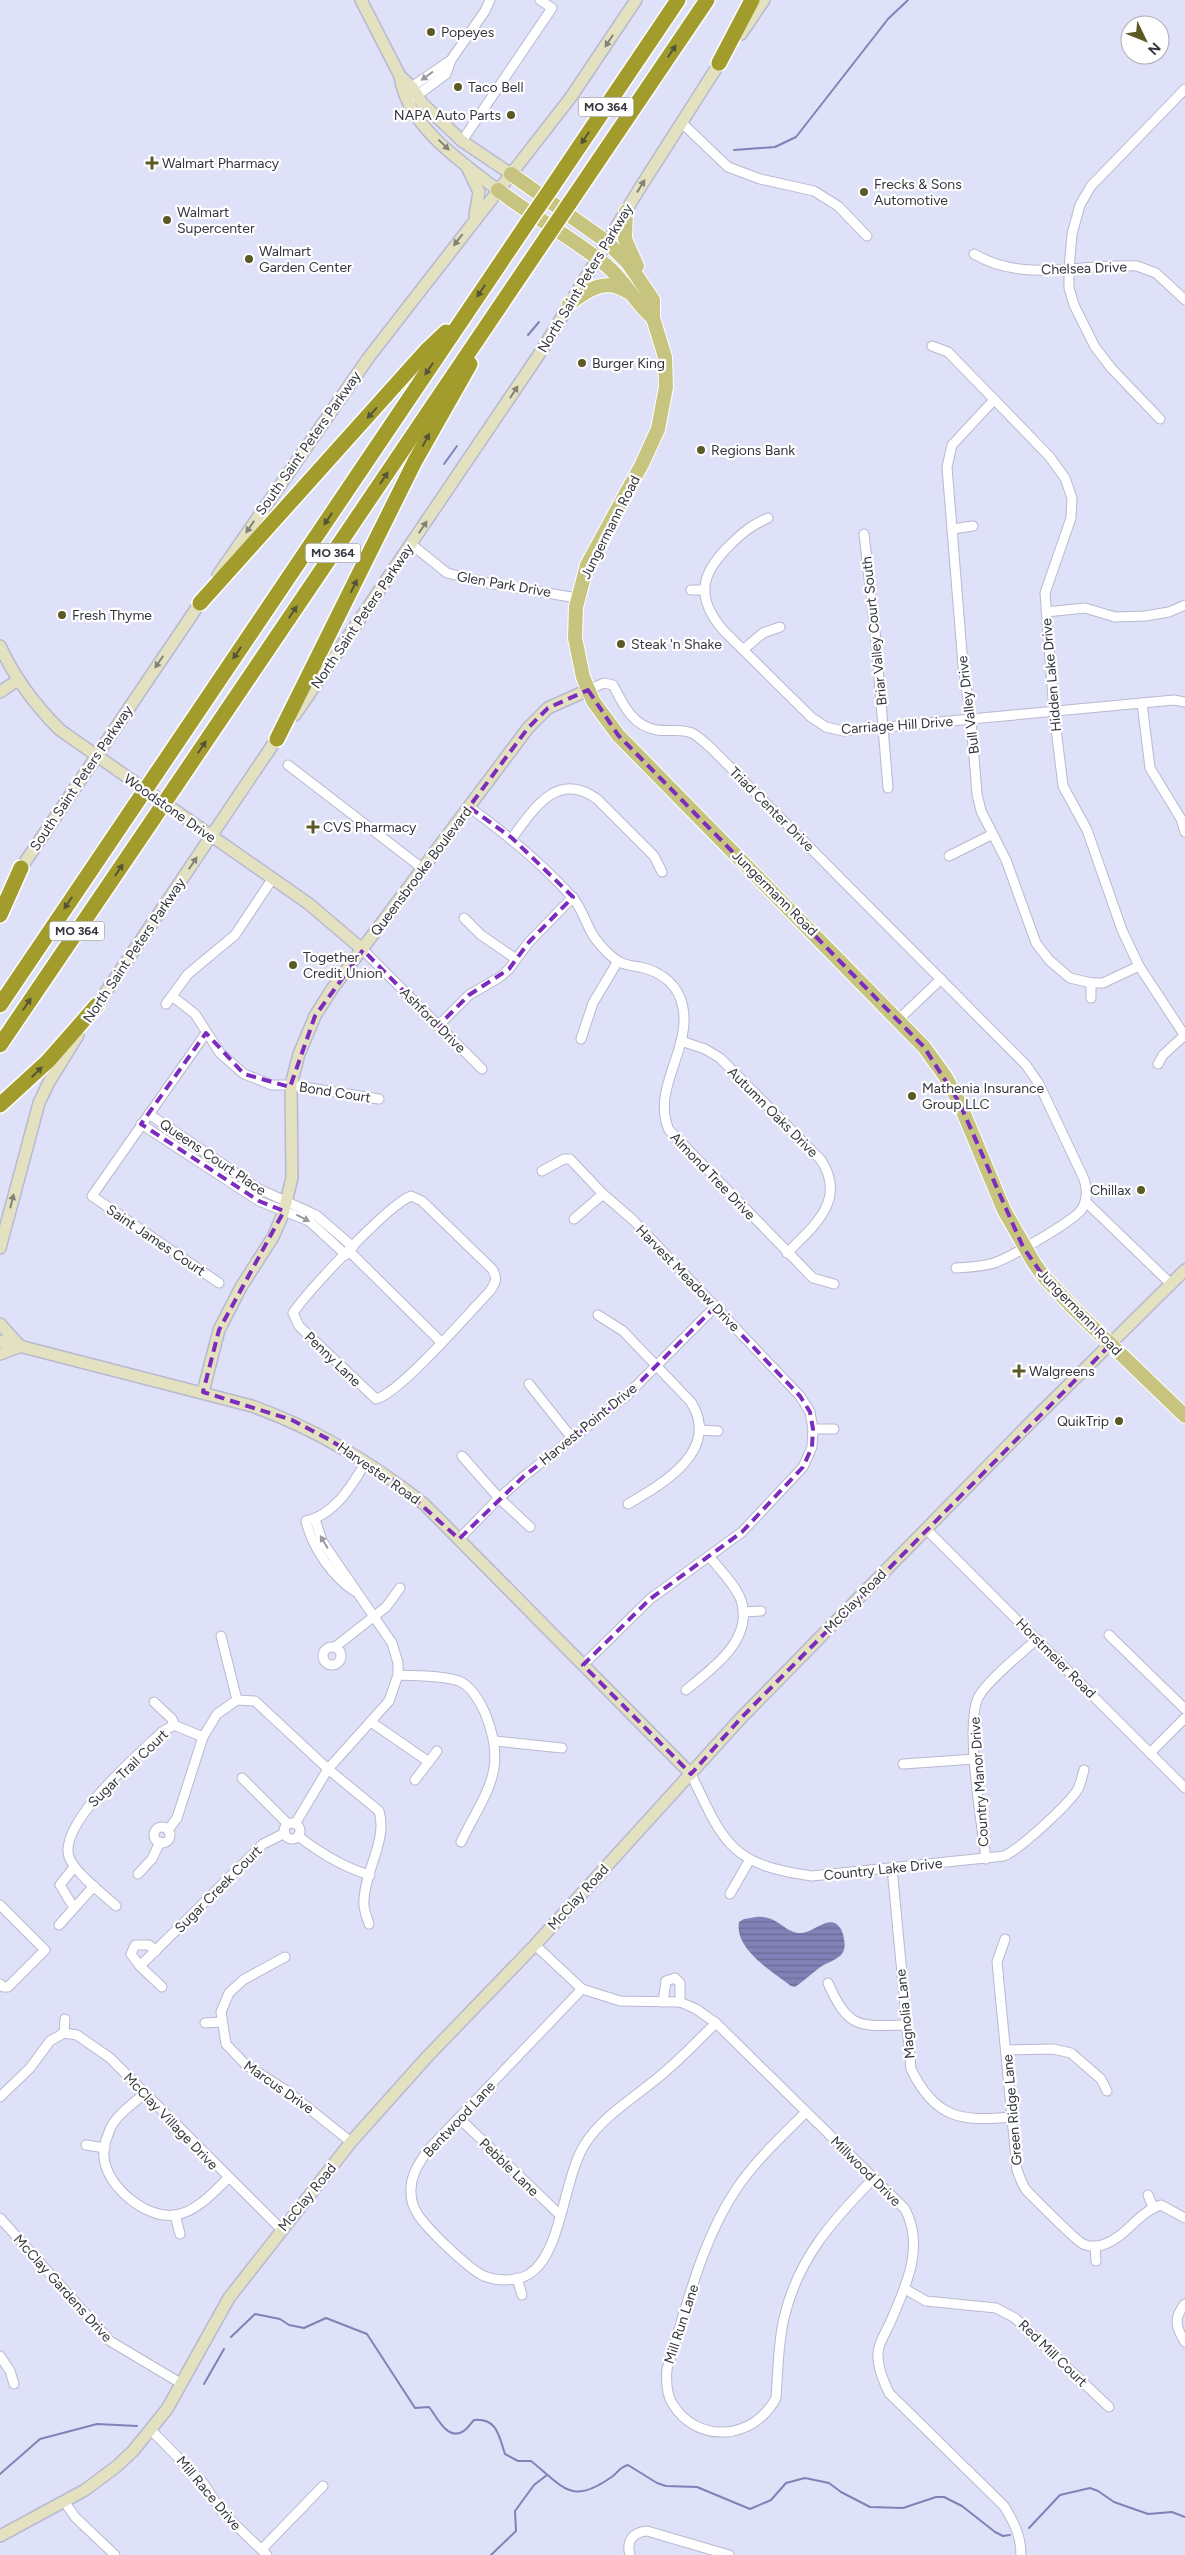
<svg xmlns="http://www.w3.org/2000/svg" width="1185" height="2555" font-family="Figtree,sans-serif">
  <defs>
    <pattern id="water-rules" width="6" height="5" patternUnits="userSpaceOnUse" patternTransform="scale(1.25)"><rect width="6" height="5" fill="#8082b7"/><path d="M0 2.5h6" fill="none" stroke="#6a6b96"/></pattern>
  </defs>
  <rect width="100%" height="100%" fill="#dfe1f8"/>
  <path fill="url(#water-rules)" d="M756,1917C778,1915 784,1932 799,1933C813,1934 822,1919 835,1923C841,1927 843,1932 844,1939C848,1959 832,1959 819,1968C811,1974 804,1981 795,1987L791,1986C773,1972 734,1949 739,1922L744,1919Z"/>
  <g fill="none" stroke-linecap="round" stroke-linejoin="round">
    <g stroke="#8082b7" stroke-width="2">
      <path d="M734,150L775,147L796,137L888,19L908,0"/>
      <path d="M528,335L539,322"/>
      <path d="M444,464L457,446"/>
      <path d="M231,2337L255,2314L280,2319L289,2325L304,2328L326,2318L367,2334L415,2408L429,2407C437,2417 447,2440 462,2432C467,2430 470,2424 474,2420C498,2418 499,2437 505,2454L518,2461H531C565,2488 571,2506 613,2476C619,2471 620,2467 628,2465L657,2483L666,2486L697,2487L750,2509L771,2500L786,2483L805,2478L829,2483L841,2492L870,2507L903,2508L936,2497H944L962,2506L995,2532L1003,2536L1010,2535"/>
      <path d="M204,2384L224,2349"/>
      <path d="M0,2474L40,2439L97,2424L137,2426"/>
      <path d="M1029,2528L1060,2495L1090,2488L1098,2491L1114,2502L1148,2514L1172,2512L1185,2517"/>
      <path d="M491,2555L516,2531L515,2511L534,2485L547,2475"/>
    </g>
    <g stroke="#b7b9d0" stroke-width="11">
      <g id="street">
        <path d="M407,90L451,60L485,11L490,0"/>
        <path d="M412,99L446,74L451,60"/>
        <path d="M681,122L728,167L760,179L814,191L838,206L867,236"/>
        <path d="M462,141L552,8L540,0"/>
        <path d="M974,254C1026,284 1081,263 1137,266L1156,273L1185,300"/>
        <path d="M932,346L948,352L1049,456L1065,478L1072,498L1071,518L1045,593L1054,712L1063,786L1087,830L1122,930L1139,966L1185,1036"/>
        <path d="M993,401L952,445L947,467L963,665L971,720L977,794L981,811L1006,860L1036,943L1049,960L1070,978L1091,983H1103L1139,966"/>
        <path d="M1160,419L1112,369L1095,347L1074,305L1069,288V269L1072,234L1080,205L1091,186L1185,89"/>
        <path d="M768,518C750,526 742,533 728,547C700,575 696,598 723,630L811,717L826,727L843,731L1174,700L1185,702"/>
        <path d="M952,529L973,526"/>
        <path d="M864,534L875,630L888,788"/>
        <path d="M411,544L447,573L488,583L577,598"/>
        <path d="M691,590H705"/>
        <path d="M1046,612L1085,608L1115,617L1145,616L1169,612L1185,605"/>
        <path d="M744,649L763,633L780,627"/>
        <path d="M588,690L604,683L613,685C623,705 633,726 657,730C669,732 680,728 692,733C698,736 705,743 710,747L1026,1065L1039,1084L1084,1179C1087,1190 1088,1199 1082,1209C1074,1221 1009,1258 994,1263C982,1267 968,1267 956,1268"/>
        <path d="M1142,703L1150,768L1181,819L1185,832"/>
        <path d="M288,765L422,868"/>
        <path d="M469,807C506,834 541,862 572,897C581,907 584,918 590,930C595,940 608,955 618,961C623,965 633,966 640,967C662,972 679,985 683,1008C691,1050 651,1089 669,1130L813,1278L834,1284"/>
        <path d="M512,838C534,809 557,770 597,799L654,856L662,872"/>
        <path d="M949,856L991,835"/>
        <path d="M464,918L481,935L516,959"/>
        <path d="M363,950L482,1069"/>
        <path d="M172,996L195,1014L220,1053L244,1074L272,1085H291L379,1099"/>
        <path d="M1091,998V983"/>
        <path d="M166,1004L188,974L235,935L273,878"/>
        <path d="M899,1019L941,979"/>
        <path d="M438,1026L469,995L500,977L509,969L529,942L573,897"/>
        <path d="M206,1033L92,1196L219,1283"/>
        <path d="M581,1039L593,1003L618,961"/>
        <path d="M681,1041L705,1049L720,1058L821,1160C847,1200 814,1226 787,1253"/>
        <path d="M1158,1064L1163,1055L1185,1035"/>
        <path d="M149,1114L259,1189L316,1215L353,1247"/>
        <path d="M141,1124L259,1201L309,1221L346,1255"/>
        <path d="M542,1171L564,1159H570L603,1194L633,1220L800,1396L810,1412L813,1429L812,1447L803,1467L742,1532L650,1599L583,1665"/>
        <path d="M411,1196L422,1201L492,1269C498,1278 496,1282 490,1291C469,1313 400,1393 376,1399L299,1326L293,1313C308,1291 389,1204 411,1196Z"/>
        <path d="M1085,1201L1171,1284"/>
        <path d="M574,1219L603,1194"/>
        <path d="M349,1251L441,1342"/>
        <path d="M598,1315L623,1331L691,1402C721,1450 664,1483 628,1504"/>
        <path d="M529,1384L572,1438"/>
        <path d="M813,1429H834"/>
        <path d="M700,1430L718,1431"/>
        <path d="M462,1456L499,1498L530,1527"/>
        <path d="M926,1529L1185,1788"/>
        <path d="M459,1539L499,1498L523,1477L626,1396L715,1307"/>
        <path d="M356,1592C333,1578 312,1547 306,1521C335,1515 352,1485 366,1462"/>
        <path d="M743,1612L761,1611"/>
        <path d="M1109,1635L1185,1709"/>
        <path d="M221,1636L237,1700"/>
        <circle cx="332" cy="1656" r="9"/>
        <path d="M335,1647L386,1607L400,1588"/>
        <path d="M398,1675C417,1676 441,1675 459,1681C471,1686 480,1702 485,1713C509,1771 485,1792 461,1842"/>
        <path d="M686,1690C713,1668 754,1639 741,1600C735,1584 719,1569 709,1556"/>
        <path d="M154,1702L172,1719L174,1725"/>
        <path d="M371,1722L429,1762"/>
        <path d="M495,1741L562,1748"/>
        <path d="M1150,1753L1185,1718"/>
        <path d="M903,1764L975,1759"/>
        <path d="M691,1774C724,1844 731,1865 812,1876L1004,1856C1020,1849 1069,1804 1078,1789C1081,1783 1082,1776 1084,1770"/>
        <path d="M242,1778L288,1824"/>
        <path d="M415,1780L437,1751"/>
        <circle cx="292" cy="1831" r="8"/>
        <path d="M295,1824L328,1769L389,1701L398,1675V1663L392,1643L322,1541L315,1519"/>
        <circle cx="162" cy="1835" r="8"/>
        <path d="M168,1830L177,1818L203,1737L217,1714L237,1700L255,1701L328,1769L379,1811C388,1840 364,1872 364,1901C363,1909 367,1917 369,1924"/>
        <path d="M298,1836C319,1852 344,1868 370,1875"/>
        <path d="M986,1859C982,1825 964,1722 979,1696C990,1678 1021,1654 1037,1639"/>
        <path d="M892,1868L911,2069C935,2118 960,2122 1011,2117"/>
        <path d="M138,1874L152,1859L160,1842"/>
        <path d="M730,1894L749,1861"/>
        <path d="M0,1905L45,1950L8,1987H3L0,1984"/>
        <path d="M116,1906C103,1894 75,1873 69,1857C58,1823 139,1754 162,1732L174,1725L203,1737"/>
        <path d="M74,1908L60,1885L74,1867"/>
        <path d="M59,1925L94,1886"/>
        <path d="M1005,1939L997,1962L1017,2170C1020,2177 1022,2185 1027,2191C1035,2199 1075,2240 1083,2244C1089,2247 1098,2247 1105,2244C1127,2236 1138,2212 1161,2205L1185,2218"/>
        <path d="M535,1945L582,1989L620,2001L680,2002L696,2009L716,2023L905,2209C925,2247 906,2286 890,2323C886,2332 879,2342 878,2352C877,2366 883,2380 889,2393L1004,2506C1014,2522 1021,2536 1021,2555"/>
        <path d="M285,1957L243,1980L229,1993L221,2012L226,2044L246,2065L287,2091L351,2142"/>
        <path d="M140,1966L131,1954L135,1945H149L156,1951"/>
        <path d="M828,1983C849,2030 859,2026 906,2025"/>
        <path d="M162,1987L140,1966L263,1844L285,1833"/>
        <path d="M582,1989L427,2151C418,2165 410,2176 411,2193C411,2198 413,2206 416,2211C422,2225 470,2270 484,2276C497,2281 517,2282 529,2274C562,2254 563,2178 585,2144C602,2117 631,2100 655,2080C677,2063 696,2042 716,2023"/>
        <path d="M663,2002L666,1981L675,1978L680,1983V2002"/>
        <path d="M205,2023L221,2022"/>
        <path d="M64,2033L77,2035L110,2058L281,2229"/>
        <path d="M64,2033L65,2019"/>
        <path d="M1007,2050L1053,2049L1071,2053L1101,2079L1107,2091"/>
        <path d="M145,2093C133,2104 114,2116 109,2132C106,2139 103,2150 104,2158C107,2187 147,2220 176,2215C197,2211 213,2193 228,2178"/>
        <path d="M0,2097L30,2068L50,2041L64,2033"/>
        <path d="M806,2112C782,2136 756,2160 737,2188C701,2241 686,2309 667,2369C666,2381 666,2393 672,2403C697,2445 754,2440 776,2398C778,2372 778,2343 784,2318C798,2258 833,2220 874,2178"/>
        <path d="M459,2118L560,2215"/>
        <path d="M86,2145L105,2148"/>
        <path d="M1148,2195L1153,2207"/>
        <path d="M175,2215L180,2234"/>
        <path d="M0,2218L110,2341L182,2384"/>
        <path d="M1095,2246L1096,2261"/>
        <path d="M517,2278L522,2295"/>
        <path d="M905,2289L926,2301L996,2308L1015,2318L1109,2407"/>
        <path d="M1185,2304C1173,2318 1176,2328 1185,2342"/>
        <path d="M0,2356L10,2371L14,2384"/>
        <path d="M151,2430L204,2484L222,2512L267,2555"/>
        <path d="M64,2501L75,2517L115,2555"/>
        <path d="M262,2549L323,2486"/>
        <path d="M630,2555C626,2541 633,2532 647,2531L729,2555"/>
      </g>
    </g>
    <g stroke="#b7b9d0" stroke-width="14">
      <g id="secondary">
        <path d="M361,0L400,76L412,87L422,103L462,141L511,174"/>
        <path d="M741,34L764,0"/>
        <path d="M400,76C407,126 461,162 498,190"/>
        <path d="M468,169L479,192L475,215"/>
        <path d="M218,575L369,357L571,97L636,0"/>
        <path d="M0,646C15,679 35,705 60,730L309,904L363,950"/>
        <path d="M0,692L18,680"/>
        <path d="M295,715L540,353L638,191L724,56"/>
        <path d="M17,874L204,597"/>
        <path d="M93,1011L280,734"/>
        <path d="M0,1248L39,1103L49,1082L78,1035"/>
        <path d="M0,1324L19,1345"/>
        <path d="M0,1341L252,1406C316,1429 371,1462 424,1504L691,1774"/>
        <path d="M0,1354L21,1346"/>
        <path d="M203,1392L219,1330L241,1287L273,1237L283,1214L292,1178L291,1085L299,1054L315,1016L332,989L528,728L548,708L588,690"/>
        <path d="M0,2536L85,2490L117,2466L133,2451L167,2409L229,2298L351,2142L427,2057L535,1945L741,1718L1029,1424L1185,1270"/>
      </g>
    </g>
    <g stroke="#fff" stroke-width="16">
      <g id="primary">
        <path d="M511,174L607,242L628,263L653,300V318L665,357L666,387L658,429L642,464L587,565L576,607L575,638L583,677L593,701L618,735L924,1047L945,1076L959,1102L1004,1210L1034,1263L1044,1277L1075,1310L1185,1416"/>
        <path d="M498,190C533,217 573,238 607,266C625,281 635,303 653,318"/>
        <path d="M626,211L625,239L637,266"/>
        <path d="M569,304C589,289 606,277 628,292"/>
      </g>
    </g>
    <g stroke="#fff" stroke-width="18">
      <g id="highway">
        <path d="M719,63L752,0"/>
        <path d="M550,190L678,0"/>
        <path d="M569,204L707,0"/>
        <path d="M200,603L426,351L446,332"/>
        <path d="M277,739L415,461L470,364"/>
        <path d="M156,774L528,222"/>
        <path d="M175,787L548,235"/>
        <path d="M0,915L21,868"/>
        <path d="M0,1005L135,805"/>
        <path d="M0,1045L154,818"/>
        <path d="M0,1105L48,1061L97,1005"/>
      </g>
    </g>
    <use href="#street" stroke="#fff" stroke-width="9"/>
    <use href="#secondary" stroke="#e3e1c0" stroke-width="11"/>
    <use href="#primary" stroke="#c7c480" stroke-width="14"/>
    <use href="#highway" stroke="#a19c2c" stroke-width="15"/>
    <g stroke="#fff" stroke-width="18" stroke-linecap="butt">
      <g id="highway-bridge">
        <path d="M528,222L550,190"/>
        <path d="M548,235L569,204"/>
        <path d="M135,805L156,774"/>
        <path d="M154,818L175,787"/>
      </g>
    </g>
    <use href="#highway-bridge" stroke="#a19c2c" stroke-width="15"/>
  </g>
  <defs><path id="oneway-solid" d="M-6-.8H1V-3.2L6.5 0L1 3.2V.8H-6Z" transform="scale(1.25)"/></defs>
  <g fill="#838278">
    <use href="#oneway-solid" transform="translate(609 41) rotate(123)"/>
    <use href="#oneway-solid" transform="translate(444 145) rotate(44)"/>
    <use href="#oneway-solid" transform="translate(641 186) rotate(-58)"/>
    <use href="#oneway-solid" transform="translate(458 240) rotate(128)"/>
    <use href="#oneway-solid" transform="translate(514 392) rotate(-57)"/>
    <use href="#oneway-solid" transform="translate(250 527) rotate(124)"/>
    <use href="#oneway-solid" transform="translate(423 527) rotate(-56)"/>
    <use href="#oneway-solid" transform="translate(159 662) rotate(124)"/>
    <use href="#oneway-solid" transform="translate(193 863) rotate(-56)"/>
    <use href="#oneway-solid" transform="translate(12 1201) rotate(-76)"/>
  </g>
  <g fill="#555439">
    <use href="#oneway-solid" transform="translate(672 51) rotate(-56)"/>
    <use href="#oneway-solid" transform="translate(585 138) rotate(124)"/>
    <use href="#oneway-solid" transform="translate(481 291) rotate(124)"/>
    <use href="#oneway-solid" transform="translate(429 369) rotate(124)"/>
    <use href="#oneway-solid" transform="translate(372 413) rotate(132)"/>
    <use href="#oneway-solid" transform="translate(426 440) rotate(-62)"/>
    <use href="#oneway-solid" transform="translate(384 478) rotate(-56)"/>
    <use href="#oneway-solid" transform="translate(328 519) rotate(124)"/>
    <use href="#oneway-solid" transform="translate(354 586) rotate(-64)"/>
    <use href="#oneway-solid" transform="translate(293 612) rotate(-56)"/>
    <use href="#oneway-solid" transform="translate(237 653) rotate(124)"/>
    <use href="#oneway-solid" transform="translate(202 747) rotate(-56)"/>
    <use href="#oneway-solid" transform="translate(119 870) rotate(-56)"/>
    <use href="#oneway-solid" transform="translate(68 903) rotate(124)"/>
    <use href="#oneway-solid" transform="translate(27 1004) rotate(-56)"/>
    <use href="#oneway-solid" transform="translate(37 1072) rotate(-44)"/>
  </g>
  <g fill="#9a9a9e">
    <use href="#oneway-solid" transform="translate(427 76) rotate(144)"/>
    <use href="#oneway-solid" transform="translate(303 1218) rotate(27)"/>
    <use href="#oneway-solid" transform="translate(324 1542) rotate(-121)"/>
  </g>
  <path fill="none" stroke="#7b2cbf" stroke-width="4" stroke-dasharray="10 6" stroke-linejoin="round" d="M588,690L618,735L924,1047L959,1102L1023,1247L1044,1277L1111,1344L741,1718L691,1774L583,1665L650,1599L742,1532L803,1467L812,1447L813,1429L810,1412L800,1396L715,1307L626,1396L523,1477L459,1539L396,1482L330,1440L292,1420L203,1392L219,1330L284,1211L259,1201L141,1124L206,1033L244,1074L290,1087L315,1016L363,950L438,1026L469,995L509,969L529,942L573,897L512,838L469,807L528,728L548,708Z"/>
  <g fill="#5b5926" stroke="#fff" stroke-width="2">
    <circle cx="431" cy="32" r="5"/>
    <circle cx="458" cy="87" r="5"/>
    <circle cx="511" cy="115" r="5"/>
    <path d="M149.5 155.5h5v5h5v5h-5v5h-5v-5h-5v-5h5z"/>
    <circle cx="864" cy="192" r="5"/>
    <circle cx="167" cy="220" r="5"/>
    <circle cx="249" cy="259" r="5"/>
    <circle cx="582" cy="363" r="5"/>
    <circle cx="701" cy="450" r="5"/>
    <circle cx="62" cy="615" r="5"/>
    <circle cx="621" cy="644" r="5"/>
    <path d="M310.5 819.5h5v5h5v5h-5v5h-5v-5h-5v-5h5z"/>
    <circle cx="293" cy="965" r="5"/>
    <circle cx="912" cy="1096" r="5"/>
    <circle cx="1141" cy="1190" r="5"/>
    <path d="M1016.5 1363.5h5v5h5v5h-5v5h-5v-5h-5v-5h5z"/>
    <circle cx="1119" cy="1421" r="5"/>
  </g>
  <g text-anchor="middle" stroke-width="4.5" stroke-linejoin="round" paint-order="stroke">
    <g fill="#fff" stroke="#717278" stroke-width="1">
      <rect x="578.5" y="97.5" width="55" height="19" rx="4"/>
      <rect x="305.5" y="543.5" width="55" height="19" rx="4"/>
      <rect x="49.5" y="921.5" width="55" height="19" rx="4"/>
    </g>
    <g font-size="12" font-weight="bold" fill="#34353e">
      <text x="606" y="111">MO 364</text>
      <text x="333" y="557">MO 364</text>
      <text x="77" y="935">MO 364</text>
    </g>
    <g font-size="14" fill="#34353e" stroke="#fff" text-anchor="start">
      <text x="441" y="37">Popeyes</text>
      <text x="468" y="92">Taco Bell</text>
      <text x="501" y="120" text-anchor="end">NAPA Auto Parts</text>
      <text x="162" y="168">Walmart Pharmacy</text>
      <text x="874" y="189">Frecks &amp; Sons<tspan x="874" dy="16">Automotive</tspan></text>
      <text x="177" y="217">Walmart<tspan x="177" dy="16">Supercenter</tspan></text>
      <text x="259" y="256">Walmart<tspan x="259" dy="16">Garden Center</tspan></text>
      <text x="592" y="368">Burger King</text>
      <text x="711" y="455">Regions Bank</text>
      <text x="72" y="620">Fresh Thyme</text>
      <text x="631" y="649">Steak 'n Shake</text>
      <text x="323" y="832">CVS Pharmacy</text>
      <text x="303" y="962">Together<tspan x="303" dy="16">Credit Union</tspan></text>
      <text x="922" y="1093">Mathenia Insurance<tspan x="922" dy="16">Group LLC</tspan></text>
      <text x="1131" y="1195" text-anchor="end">Chillax</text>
      <text x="1029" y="1376">Walgreens</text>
      <text x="1109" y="1426" text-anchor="end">QuikTrip</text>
    </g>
    <g font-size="14" fill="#34353e" stroke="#fff">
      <text transform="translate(1084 268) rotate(-2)" y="5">Chelsea Drive</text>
      <text transform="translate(585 278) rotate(-59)" y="5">North Saint Peters Parkway</text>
      <text transform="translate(308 443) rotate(-55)" y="5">South Saint Peters Parkway</text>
      <text transform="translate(610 527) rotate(-63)" y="5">Jungermann Road</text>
      <text transform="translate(504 584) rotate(10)" y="5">Glen Park Drive</text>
      <text transform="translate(362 616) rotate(-56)" y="5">North Saint Peters Parkway</text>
      <text transform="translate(874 631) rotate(-96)" y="5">Briar Valley Court South</text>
      <text transform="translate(1051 675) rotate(-95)" y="5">Hidden Lake Drive</text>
      <text transform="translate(968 705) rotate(-97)" y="5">Bull Valley Drive</text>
      <text transform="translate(897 725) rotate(-4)" y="5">Carriage Hill Drive</text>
      <text transform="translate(81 778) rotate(-56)" y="5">South Saint Peters Parkway</text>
      <text transform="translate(170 808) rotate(35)" y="5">Woodstone Drive</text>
      <text transform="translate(772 809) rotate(45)" y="5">Triad Center Drive</text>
      <text transform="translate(421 871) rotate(-53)" y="5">Queensbrooke Boulevard</text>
      <text transform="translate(775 893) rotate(45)" y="5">Jungermann Road</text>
      <text transform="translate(134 950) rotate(-56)" y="5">North Saint Peters Parkway</text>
      <text transform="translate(433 1020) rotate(45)" y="5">Ashford Drive</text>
      <text transform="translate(335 1092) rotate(9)" y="5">Bond Court</text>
      <text transform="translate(773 1112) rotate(45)" y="5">Autumn Oaks Drive</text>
      <text transform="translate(213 1157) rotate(34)" y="5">Queens Court Place</text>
      <text transform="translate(713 1176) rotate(46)" y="5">Almond Tree Drive</text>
      <text transform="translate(156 1240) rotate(34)" y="5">Saint James Court</text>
      <text transform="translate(688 1278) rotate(46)" y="5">Harvest Meadow Drive</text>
      <text transform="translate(1080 1312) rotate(46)" y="5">Jungermann Road</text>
      <text transform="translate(333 1359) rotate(44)" y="5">Penny Lane</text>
      <text transform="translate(588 1424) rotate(-39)" y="5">Harvest Point Drive</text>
      <text transform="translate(379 1473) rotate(35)" y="5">Harvester Road</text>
      <text transform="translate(855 1601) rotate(-46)" y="5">McClay Road</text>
      <text transform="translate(1056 1658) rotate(45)" y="5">Horstmeier Road</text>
      <text transform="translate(128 1768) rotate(-44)" y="5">Sugar Trail Court</text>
      <text transform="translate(979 1782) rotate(-94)" y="5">Country Manor Drive</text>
      <text transform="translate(883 1869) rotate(-6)" y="5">Country Lake Drive</text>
      <text transform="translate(218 1889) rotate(-45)" y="5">Sugar Creek Court</text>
      <text transform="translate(578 1897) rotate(-48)" y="5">McClay Road</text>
      <text transform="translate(905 2014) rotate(-96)" y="5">Magnolia Lane</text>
      <text transform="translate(279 2087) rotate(35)" y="5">Marcus Drive</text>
      <text transform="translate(1012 2110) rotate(-95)" y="5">Green Ridge Lane</text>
      <text transform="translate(459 2119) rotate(-47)" y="5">Bentwood Lane</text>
      <text transform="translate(171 2121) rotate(46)" y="5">McClay Village Drive</text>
      <text transform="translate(509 2167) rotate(44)" y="5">Pebble Lane</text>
      <text transform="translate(866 2171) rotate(45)" y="5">Millwood Drive</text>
      <text transform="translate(307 2197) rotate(-51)" y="5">McClay Road</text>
      <text transform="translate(63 2288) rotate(48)" y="5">McClay Gardens Drive</text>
      <text transform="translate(681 2324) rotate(-72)" y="5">Mill Run Lane</text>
      <text transform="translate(1053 2353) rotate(44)" y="5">Red Mill Court</text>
      <text transform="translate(209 2493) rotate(50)" y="5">Mill Race Drive</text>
    </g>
  </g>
  <g transform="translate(1145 40) rotate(133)"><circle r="24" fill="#ffffff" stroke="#aeaeb2"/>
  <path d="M0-4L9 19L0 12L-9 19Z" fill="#5b5926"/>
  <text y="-8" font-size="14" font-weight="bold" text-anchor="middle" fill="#34353e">N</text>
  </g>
</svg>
